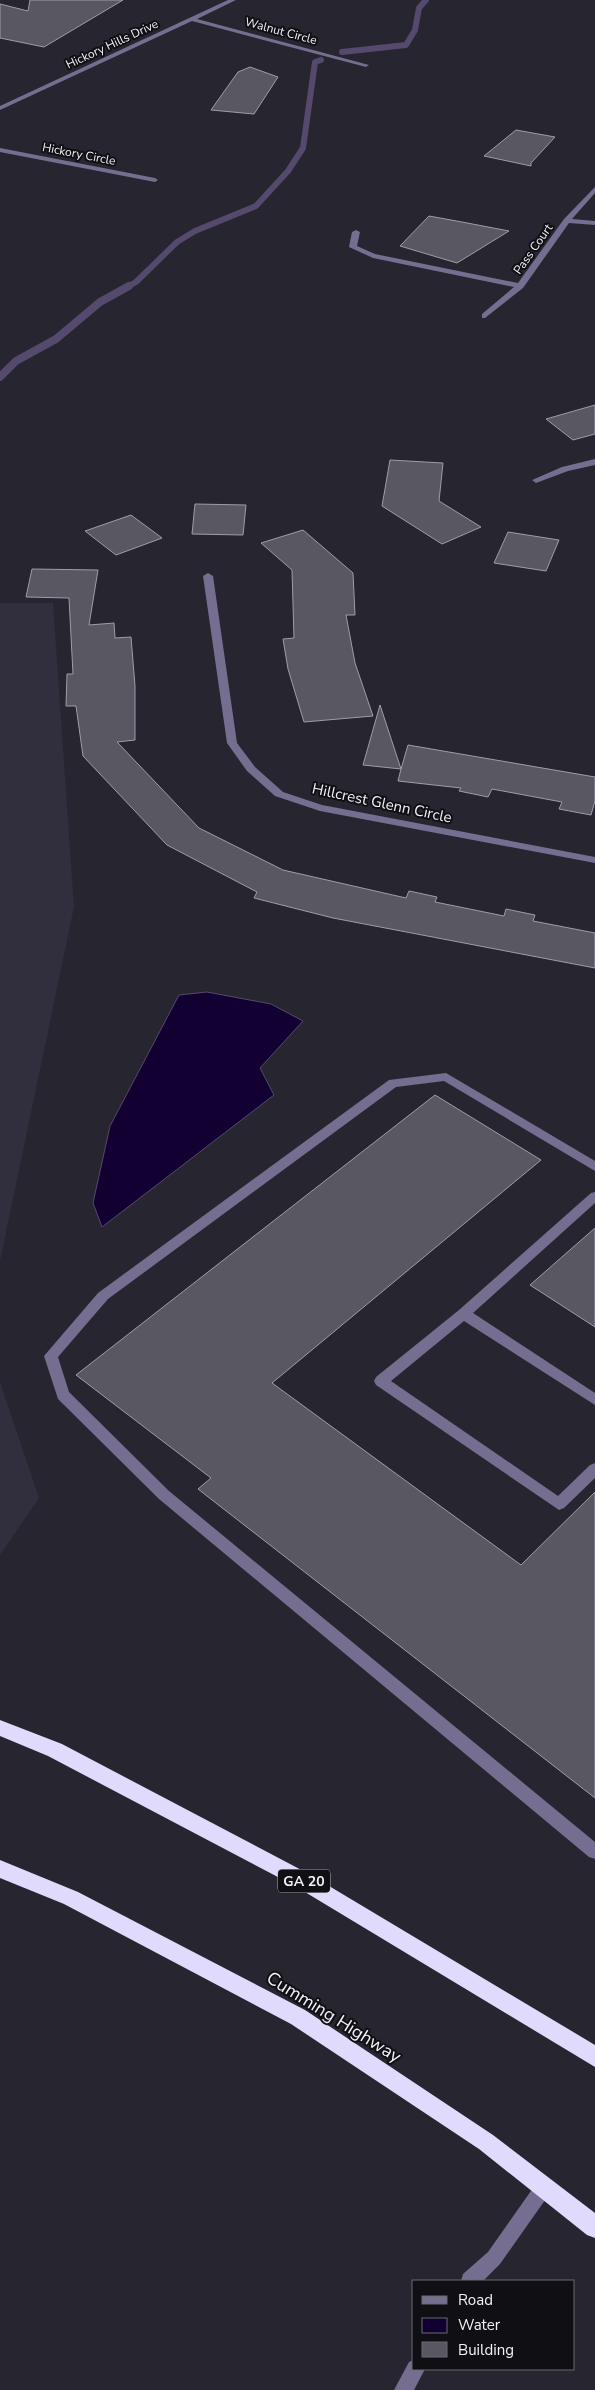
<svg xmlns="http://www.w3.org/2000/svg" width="595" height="2390" font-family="'Nunito Sans',sans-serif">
  <rect width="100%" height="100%" fill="#27252f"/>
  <g fill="#312e3d">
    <path d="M0,603H53L74,907L0,1261Z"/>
    <path d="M0,1382L39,1498L0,1555Z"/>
  </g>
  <path fill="#130032" stroke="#56496e" d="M207,992L271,1004L303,1021L260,1068L274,1095L102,1227L93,1203L110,1126L179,995Z"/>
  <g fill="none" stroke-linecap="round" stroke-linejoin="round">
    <g stroke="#56496e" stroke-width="6">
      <path d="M342,52L406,45L415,30L419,8L426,0"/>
      <path d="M127,287L136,282L177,242L195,231L256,206L288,171L303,148L315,62L321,60"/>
    </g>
    <path stroke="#56496e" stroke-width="8" d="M0,377L16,361L56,339L100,302L129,286"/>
  </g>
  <g fill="#595762" stroke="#9f9da8">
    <path d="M30,0H123L44,47L0,38V4L28,11Z"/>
    <path d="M250,67L278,77L254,114L211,110L238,72Z"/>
    <path d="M516,130L555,137L531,163V166L484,156Z"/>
    <path d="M429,216L462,222L509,231L457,263L400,246Z"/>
    <path d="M595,405V434L573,440L546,419Z"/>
    <path d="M390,460L443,463L439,501L481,527L442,544L382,506Z"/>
    <path d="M195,504L246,505L243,535L192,534Z"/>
    <path d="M131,515L162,538L116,555L85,531Z"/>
    <path d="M303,530L353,573L355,615H346L355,663L373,716L304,722L288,669L283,639L294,638L292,570L261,543Z"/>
    <path d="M508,532L559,540L546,571L494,563Z"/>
    <path d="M32,569L98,570L89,625L114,623L115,638L131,637L135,686V740L117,742L199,828L283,870L406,898L409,891L437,897L435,902L504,916L506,909L535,915L533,921L595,933V968L333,918L254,898L257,892L167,845L83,756L76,706H66L67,674H73L69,598L26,597Z"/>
    <path d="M380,705L401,769L408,745L595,777V801L591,815L559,809L562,802L492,789L488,797L459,791L461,788L398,781L401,769L363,765Z"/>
    <path d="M435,1095L541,1160L272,1383L521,1565L595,1492V1798L198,1489L211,1478L76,1375Z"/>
    <path d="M595,1228V1327L530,1285Z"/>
  </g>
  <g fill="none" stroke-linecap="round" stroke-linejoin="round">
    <g fill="#756e90" fill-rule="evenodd">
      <path d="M228,0H236L197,19L369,65L366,67L192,21L0,110V106Z"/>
      <path d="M0,148L155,178L158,180L155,182L0,152Z"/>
      <path d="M595,187V193L572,219L595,221V225L569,223L523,288L485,318H482V314L514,287L373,258L349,247L352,232L356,230L360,232L357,246L375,254L518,283L564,219Z"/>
      <path d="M595,459V465L568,471L536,483L532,480L562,467Z"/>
      <path d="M208,573L213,576L237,743L255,767L283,792L322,805L595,857V863L320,811L275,796L247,771L227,743L203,576Z"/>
      <path d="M446,1073L595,1161V1171L444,1081L396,1087L108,1299L58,1357L69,1392L169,1491L595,1842V1859L589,1857L159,1499L58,1399L44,1356L98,1293L389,1080Z"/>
      <path d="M595,1192V1203L473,1313L595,1393V1405L464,1321L391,1381L558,1496L590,1465L595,1463V1478L564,1508L559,1510L376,1385L374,1381L376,1377L459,1310L591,1193Z"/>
      <path d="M544,2178L550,2181L553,2187L550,2193L500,2264L483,2281H461L463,2274L488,2252L538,2181Z"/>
      <path d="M414,2360V2369H425L414,2390H394L409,2362Z"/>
    </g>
    <g fill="#e0dafd" fill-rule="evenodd">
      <path d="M0,1720L62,1744L309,1874L595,2045V2067L295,1886L48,1756L0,1736Z"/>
      <path d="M0,1860L78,1892L305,2010L493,2135L595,2213V2238L587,2235L479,2149L291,2024L64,1904L0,1878Z"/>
    </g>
  </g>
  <g text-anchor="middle" stroke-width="4" stroke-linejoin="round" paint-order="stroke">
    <g font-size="12" fill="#f3f2f9" stroke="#100f13">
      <text transform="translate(281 31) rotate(15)" y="4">Walnut Circle</text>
      <text transform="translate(112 44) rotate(-25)" y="4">Hickory Hills Drive</text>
      <text transform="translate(79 154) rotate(11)" y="4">Hickory Circle</text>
      <text transform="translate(533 249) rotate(-55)" y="4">Pass Court</text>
    </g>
    <rect fill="#100f13" stroke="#afaeb4" stroke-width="1" x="278" y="1869.5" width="52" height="23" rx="4"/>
    <g font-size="14" font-weight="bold" fill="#f3f2f9">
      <text x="304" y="1886">GA 20</text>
    </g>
    <g font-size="15" fill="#f3f2f9" stroke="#100f13">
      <text transform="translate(382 803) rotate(12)" y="5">Hillcrest Glenn Circle</text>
    </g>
    <g font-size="18" fill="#f3f2f9" stroke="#100f13">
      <text transform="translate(334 2017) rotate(32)" y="6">Cumming Highway</text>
    </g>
  </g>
  <rect x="412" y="2280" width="162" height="90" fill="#100f13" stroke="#6b6a6f"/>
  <rect x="422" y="2296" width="25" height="8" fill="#756e90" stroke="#6b6a6f"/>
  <text x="458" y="2305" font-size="15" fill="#f3f2f9">Road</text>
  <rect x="422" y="2318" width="25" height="15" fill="#130032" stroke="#6b6a6f"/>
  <text x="458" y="2330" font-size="15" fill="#f3f2f9">Water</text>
  <rect x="422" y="2342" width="25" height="15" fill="#595762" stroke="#6b6a6f"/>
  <text x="458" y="2355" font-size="15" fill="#f3f2f9">Building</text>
</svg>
